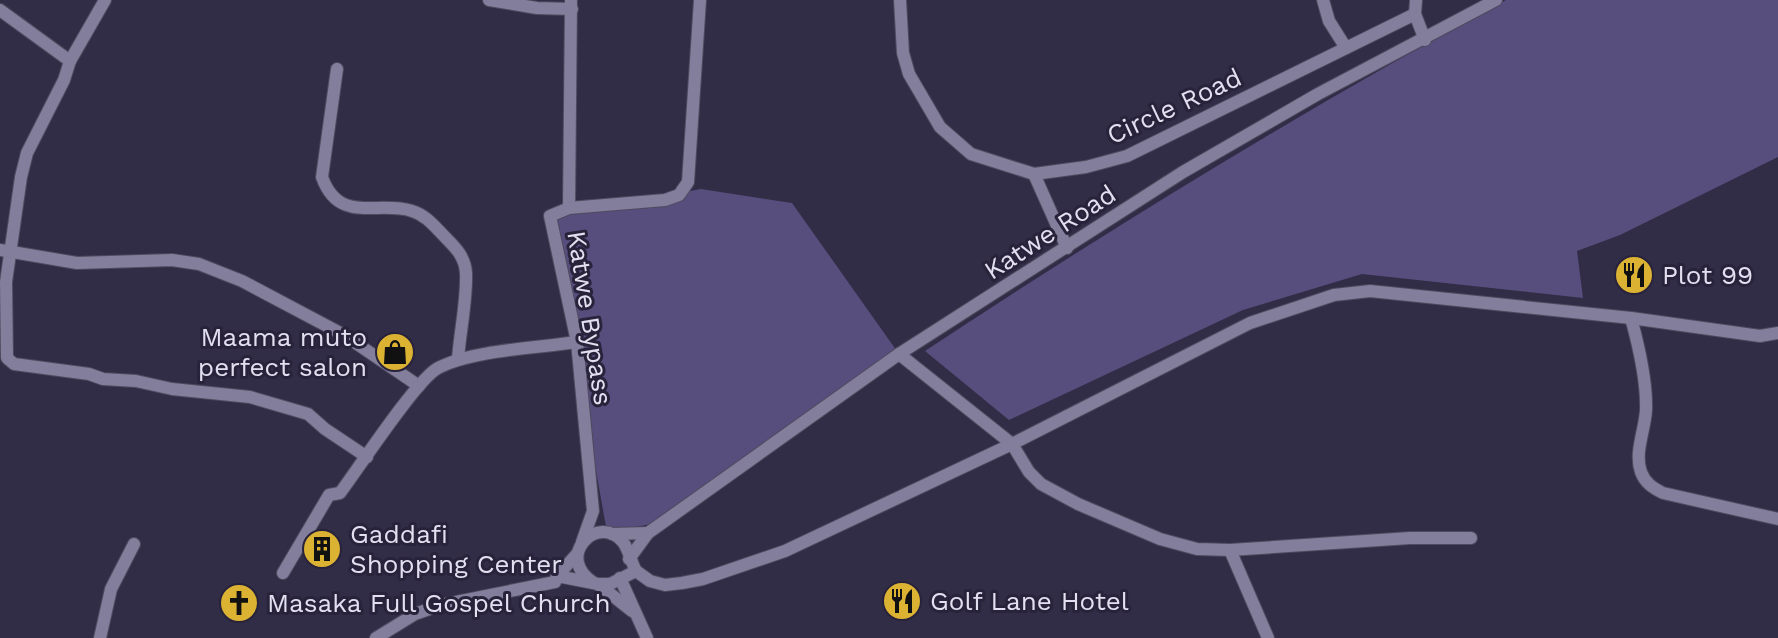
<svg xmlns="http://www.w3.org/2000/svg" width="1778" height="638" font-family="'Work Sans',sans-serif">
  <rect width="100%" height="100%" fill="#322d46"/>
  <g fill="#584e7d">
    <path d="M1506,0H1778V157L1620,235L1577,251L1583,298L1362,274L1243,310L1009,420L925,351C1114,226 1307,108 1506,0Z"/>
    <path d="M701,189L792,203L899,354L663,522L607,532L550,216Z"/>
  </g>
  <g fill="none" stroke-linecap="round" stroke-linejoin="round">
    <g stroke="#4e4a5f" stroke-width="14">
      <g id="minor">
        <path d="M489,0L537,8L572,9"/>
        <path d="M571,0L569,208L550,216L577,342L593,511L582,542"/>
        <path d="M900,0L903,53L909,74L940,127L971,154L1034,174L1086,167L1127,156L1415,14"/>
        <path d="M1323,0L1329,21L1346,48"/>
        <path d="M1416,0L1415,14L1425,40"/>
        <path d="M0,10L70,61L64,80L27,153L21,177L6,282L7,358L14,364L89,374L103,379L136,381L172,389L250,397L308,414L325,429L367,457"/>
        <path d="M70,61L105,0"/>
        <path d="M337,69L322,177C339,225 378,200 412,211C426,215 435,227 445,237C456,248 465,257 466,273C467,301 460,331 458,359"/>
        <path d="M1034,174L1067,248"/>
        <path d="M569,208L665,200L679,195L688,182L700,0"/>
        <path d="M0,250L77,263L172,260L199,264L242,281L344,335L419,386"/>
        <path d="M1631,318C1639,347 1647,380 1646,410C1645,430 1634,453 1641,472C1645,483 1653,488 1663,493L1778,519"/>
        <path d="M899,354L1012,444L1029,472L1041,484L1078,504L1160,539L1197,549L1230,550L1410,538H1471"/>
        <path d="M612,534L648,533"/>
        <path d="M1230,550L1268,638"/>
        <path d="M629,559L648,533L899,354L1183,172L1318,94L1496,0"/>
        <path d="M636,571L650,581L665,585L682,583L703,579L785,551L1012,444L1250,323L1334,295L1370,291L1631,318L1760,336L1778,333"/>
        <path d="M283,573L329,495L340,493C358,469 417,379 438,368C472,350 537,348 577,342"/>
        <path d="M557,576L598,584H610L636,571C631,562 629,550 623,542C598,512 553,557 594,583"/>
        <path d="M620,578L647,638"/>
        <path d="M598,584L632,611"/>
        <path d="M100,638L111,589L134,544"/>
        <path d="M376,638L415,614L441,605L555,582L557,576L577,554"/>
      </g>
    </g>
    <use href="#minor" stroke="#827e9b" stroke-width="12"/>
  </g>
  <defs>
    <g id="restaurant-disc" transform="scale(2)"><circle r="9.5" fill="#dcb233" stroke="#28233b"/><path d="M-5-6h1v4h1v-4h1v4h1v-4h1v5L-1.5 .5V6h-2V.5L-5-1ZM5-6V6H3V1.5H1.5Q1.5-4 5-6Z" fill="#111"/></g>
    <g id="shop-disc" transform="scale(2)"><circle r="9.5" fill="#dcb233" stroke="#28233b"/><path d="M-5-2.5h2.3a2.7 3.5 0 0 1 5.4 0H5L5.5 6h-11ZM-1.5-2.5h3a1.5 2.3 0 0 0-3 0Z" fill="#111"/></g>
    <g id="building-disc" transform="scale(2)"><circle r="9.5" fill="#dcb233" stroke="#28233b"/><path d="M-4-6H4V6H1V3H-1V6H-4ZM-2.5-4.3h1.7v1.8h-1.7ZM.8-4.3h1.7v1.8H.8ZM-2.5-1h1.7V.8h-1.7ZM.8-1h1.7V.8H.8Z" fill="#111"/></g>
    <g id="church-disc" transform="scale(2)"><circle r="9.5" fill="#dcb233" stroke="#28233b"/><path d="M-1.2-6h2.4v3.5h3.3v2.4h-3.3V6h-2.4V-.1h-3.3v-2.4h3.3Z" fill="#111"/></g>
  </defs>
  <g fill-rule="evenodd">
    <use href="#restaurant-disc" x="1634" y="275"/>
    <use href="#shop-disc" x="395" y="352"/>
    <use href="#building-disc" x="322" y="549"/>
    <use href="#restaurant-disc" x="902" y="601"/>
    <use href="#church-disc" x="239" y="603"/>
  </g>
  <g text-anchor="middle" stroke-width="6" stroke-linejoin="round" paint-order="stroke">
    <g font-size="26" fill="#e2e0f0" stroke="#28233b">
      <text transform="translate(1174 106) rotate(-25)" y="9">Circle Road</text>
      <text transform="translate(1050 232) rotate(-33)" y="9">Katwe Road</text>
      <text transform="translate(590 318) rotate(81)" y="9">Katwe Bypass</text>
    </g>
    <g font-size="26" fill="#e2e0f0" stroke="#28233b" text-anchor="start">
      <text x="1662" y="284">Plot 99</text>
      <text x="367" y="346" text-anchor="end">Maama muto<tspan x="367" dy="30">perfect salon</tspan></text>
      <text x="350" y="543">Gaddafi<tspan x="350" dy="30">Shopping Center</tspan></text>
      <text x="930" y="610">Golf Lane Hotel</text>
      <text x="267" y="612">Masaka Full Gospel Church</text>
    </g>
  </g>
</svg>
